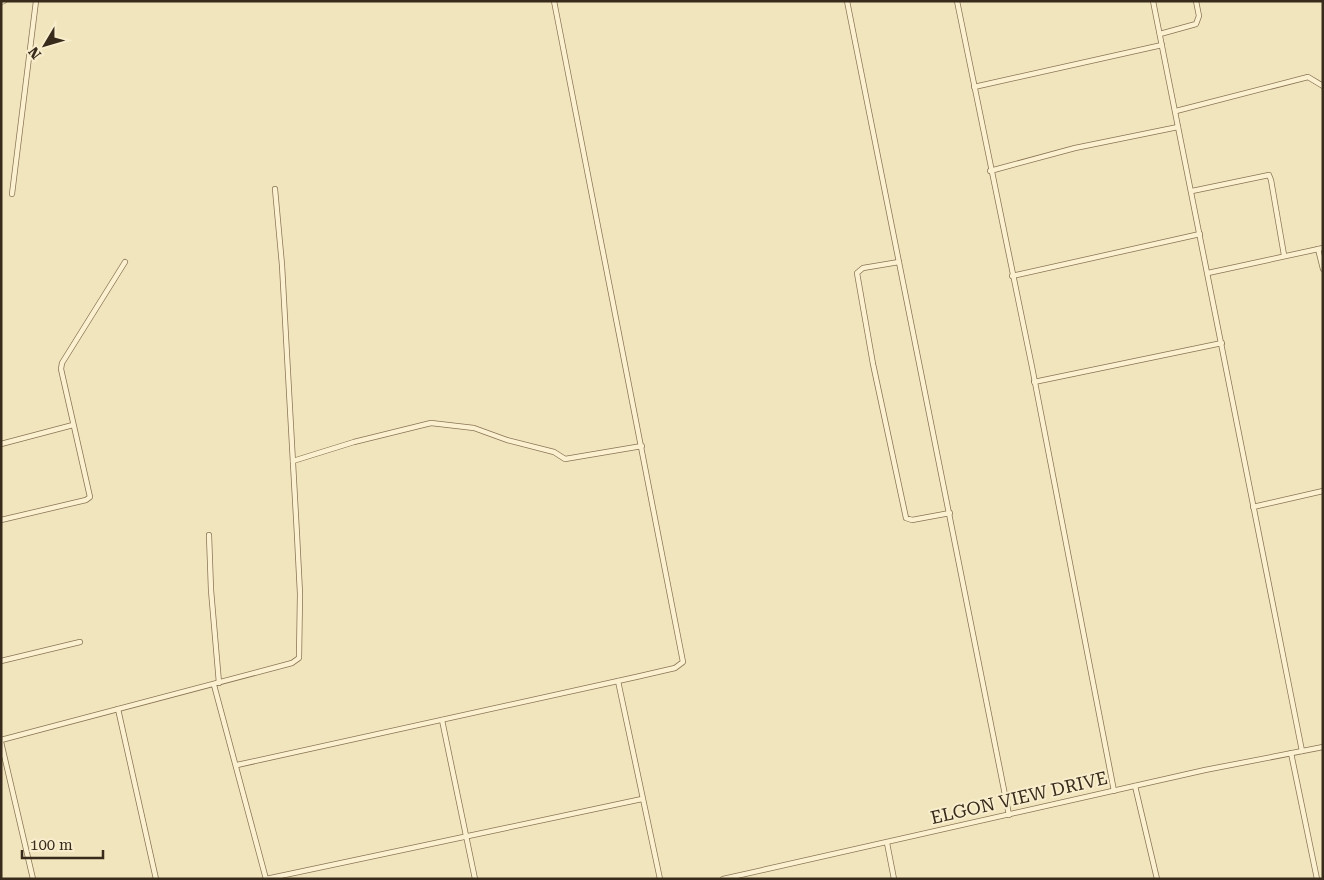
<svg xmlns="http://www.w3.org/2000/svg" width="1324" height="880" font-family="'Roboto Serif',serif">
  <rect width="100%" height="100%" fill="#f1e5bd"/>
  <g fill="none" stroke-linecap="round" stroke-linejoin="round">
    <g stroke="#897455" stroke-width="6">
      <g id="street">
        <path d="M847,1L1009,815"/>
        <path d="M957,1L1032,367L1114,791"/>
        <path d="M1153,1L1302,751"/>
        <path d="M1,2L4,1"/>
        <path d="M1160,34L1196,24L1199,16L1196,1"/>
        <path d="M974,87L1162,45"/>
        <path d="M1176,111L1308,77L1323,86"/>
        <path d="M990,171L1075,148L1178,127"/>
        <path d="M1192,191L1269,175L1271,180L1284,255"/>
        <path d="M12,194L36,1"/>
        <path d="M1318,249L1323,269"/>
        <path d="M899,262L863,268L857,273L873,364L906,518L912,520L950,513"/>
        <path d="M1208,273L1323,248"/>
        <path d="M1012,276L1200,234"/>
        <path d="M1034,382L1222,343"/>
        <path d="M1,444L73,425"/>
        <path d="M293,461L354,442L431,423L474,428L507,440L554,452L565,459L642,446"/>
        <path d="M1253,507L1323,491"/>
        <path d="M1,520L86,500L90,497L61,369L62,363L125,262"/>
        <path d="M209,535L211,590L219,683"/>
        <path d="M1,661L80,642"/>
        <path d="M618,681L660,879"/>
        <path d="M214,685L266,879"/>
        <path d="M118,709L156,879"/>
        <path d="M442,720L475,879"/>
        <path d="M1,740L292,663L299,658L300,594L297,535L282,265L275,189"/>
        <path d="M1,742L33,879"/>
        <path d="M1291,753L1317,879"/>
        <path d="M237,765L636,677L675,668L683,662L554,1"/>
        <path d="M1135,786L1157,879"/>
        <path d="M887,843L894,879"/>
        <path d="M266,879L642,799"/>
        <path d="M723,879L1205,770L1323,747"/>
      </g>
    </g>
    <use href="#street" stroke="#fbf1d0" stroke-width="4.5"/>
  </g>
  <g text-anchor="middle" stroke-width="4" stroke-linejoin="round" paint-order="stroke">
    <g font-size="18" fill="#382b1b" stroke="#f8eecd">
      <text transform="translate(1019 798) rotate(-13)" y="6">ELGON VIEW DRIVE</text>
    </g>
  </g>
  <rect width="1324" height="880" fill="none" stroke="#382b1b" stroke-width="5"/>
  <g transform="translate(45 45) rotate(232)" stroke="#f8eecd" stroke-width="4" paint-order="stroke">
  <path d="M0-4L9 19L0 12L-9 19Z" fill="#382b1b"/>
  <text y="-8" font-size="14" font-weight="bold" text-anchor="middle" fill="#382b1b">N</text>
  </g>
  <path d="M22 850v8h81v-8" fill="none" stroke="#382b1b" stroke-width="2.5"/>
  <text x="30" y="850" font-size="15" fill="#382b1b" stroke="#f8eecd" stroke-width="4" paint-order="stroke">100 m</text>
</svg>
